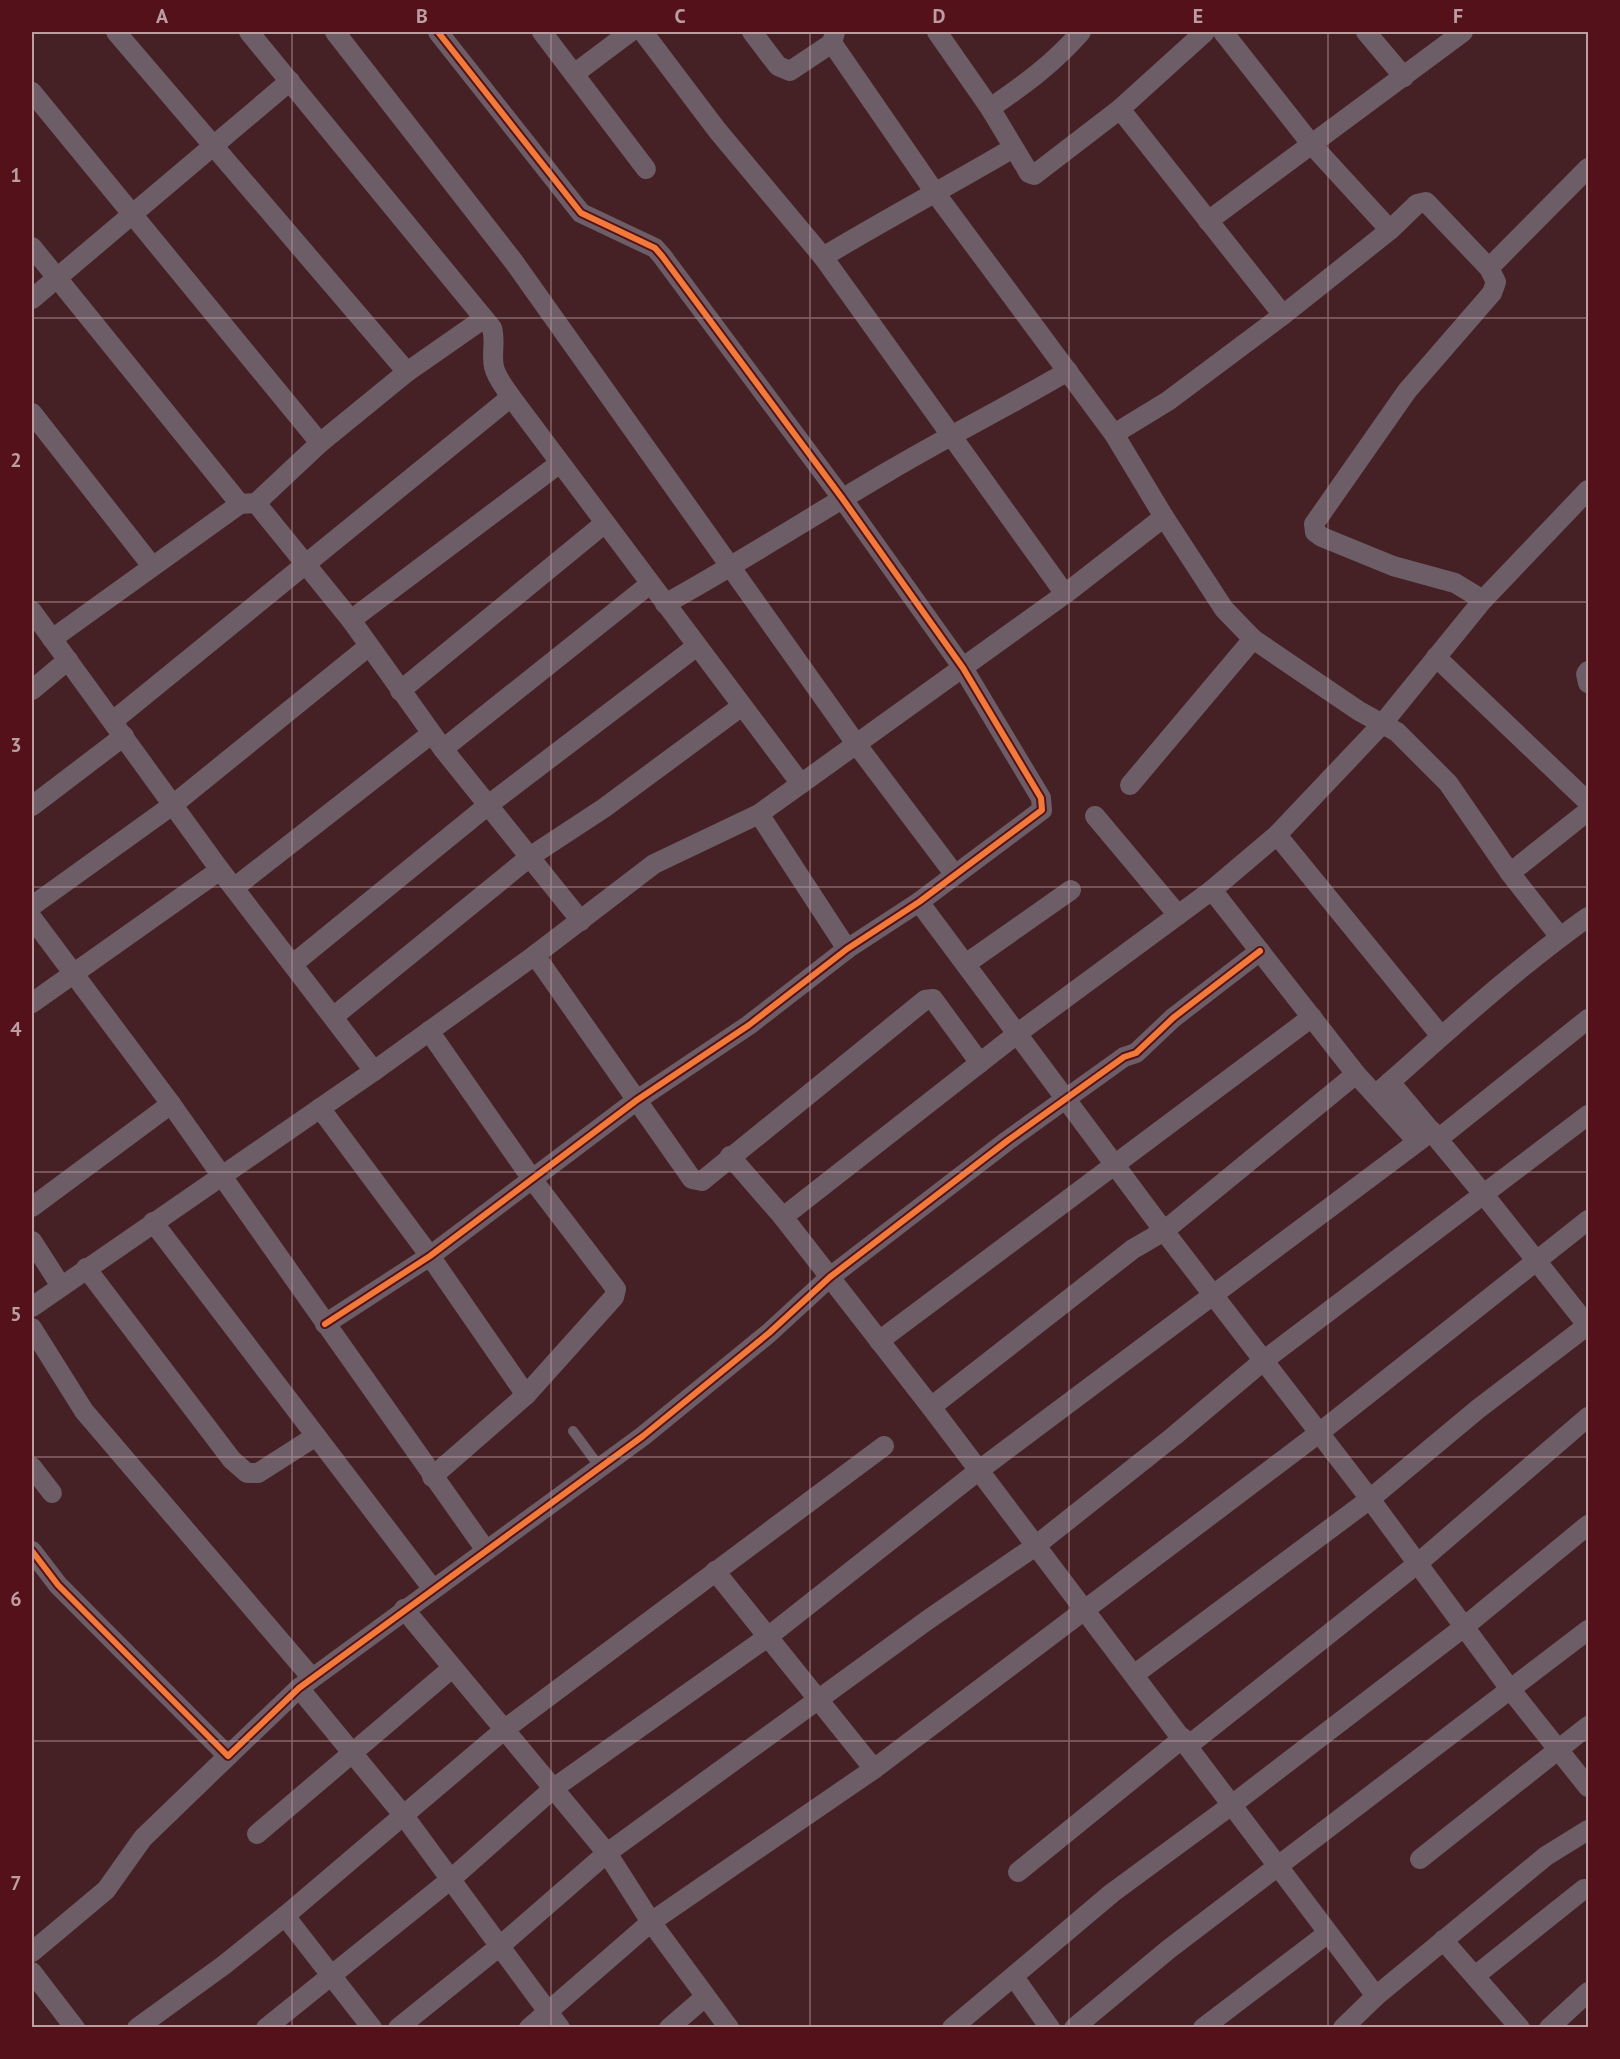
<svg xmlns="http://www.w3.org/2000/svg" width="1620" height="2059" font-family="'PT Sans',sans-serif">
  <rect width="100%" height="100%" fill="#452025"/>
  <g fill="none" stroke-linecap="round" stroke-linejoin="round">
    <path stroke="#6d5d66" stroke-width="10" d="M573,1431L599,1466"/>
    <g stroke="#6d5d66" stroke-width="20">
      <path d="M116,32L407,372"/>
      <path d="M249,32L492,328C496,342 491,353 494,367C496,377 505,388 511,397L801,784"/>
      <path d="M335,32L514,262L857,745L955,875"/>
      <path d="M542,32L646,169"/>
      <path d="M643,32L717,130L823,257L1065,594"/>
      <path d="M752,32L778,66L790,71L832,43"/>
      <path d="M835,32L832,43L936,194L1114,434L1164,517L1224,609L1253,639L1359,711L1397,732L1448,783L1510,873L1560,937"/>
      <path d="M937,32L990,108L1029,173L1034,175L1120,109L1205,32"/>
      <path d="M1223,32L1312,145L1390,230"/>
      <path d="M1366,32L1404,77"/>
      <path d="M574,74L630,32"/>
      <path d="M32,92L320,443"/>
      <path d="M990,108C1024,85 1054,63 1081,32"/>
      <path d="M1120,109L1283,315"/>
      <path d="M1208,221L1463,32"/>
      <path d="M32,247L240,504"/>
      <path d="M823,257C886,219 950,185 1013,148"/>
      <path d="M1489,268L1588,168"/>
      <path d="M32,299L290,81"/>
      <path d="M32,413L152,566"/>
      <path d="M1114,434L1168,401L1283,315L1390,230L1417,204L1426,202L1489,268L1496,282L1492,293L1407,391L1314,524L1315,532L1322,537L1393,566L1455,583L1483,600"/>
      <path d="M256,503L351,620L443,749L581,921"/>
      <path d="M665,604C741,562 814,515 889,471C948,436 1009,406 1068,371"/>
      <path d="M32,611L220,870L374,1071"/>
      <path d="M351,620L560,463"/>
      <path d="M52,639L240,504L256,503L320,443L407,372L483,319"/>
      <path d="M1436,657L1588,802"/>
      <path d="M1588,671L1586,674L1588,683"/>
      <path d="M32,690L68,660"/>
      <path d="M400,691L605,523"/>
      <path d="M113,721L511,397"/>
      <path d="M443,749L650,584"/>
      <path d="M1130,785L1253,639"/>
      <path d="M32,806L124,736"/>
      <path d="M759,814L847,949"/>
      <path d="M1095,816L1178,915"/>
      <path d="M1277,835L1441,1036"/>
      <path d="M1510,873L1588,811"/>
      <path d="M234,888L431,734"/>
      <path d="M1212,890L1356,1074L1416,1140"/>
      <path d="M919,902L1164,1231L1370,1499L1510,1689L1588,1787"/>
      <path d="M32,906L174,804L369,646"/>
      <path d="M32,918L171,1104L485,1549"/>
      <path d="M535,955L692,1179L702,1181L925,1000L933,999L980,1063"/>
      <path d="M967,963L1071,890"/>
      <path d="M293,964L487,806L697,646"/>
      <path d="M32,1003L220,870"/>
      <path d="M333,1017L531,856L604,808L742,706"/>
      <path d="M429,1031L532,1179L616,1289L614,1297L526,1395"/>
      <path d="M1390,1082L1485,1196L1588,1326"/>
      <path d="M1382,1089C1449,1030 1515,969 1588,917"/>
      <path d="M320,1108L430,1256L526,1395L432,1477"/>
      <path d="M1438,1139L1588,1019"/>
      <path d="M730,1156L783,1217L931,1407L1376,1996L1546,1856L1588,1830"/>
      <path d="M32,1207L171,1104"/>
      <path d="M783,1217L1018,1033L1212,890L1277,835L1383,723L1483,600L1588,490"/>
      <path d="M153,1222L432,1588"/>
      <path d="M32,1241L61,1286"/>
      <path d="M86,1268L232,1460L247,1473H258L316,1436"/>
      <path d="M32,1307L374,1071L535,955L654,864L759,814L1065,594L1164,517"/>
      <path d="M325,1324L430,1256L637,1100L749,1025L847,949L919,902L1042,810L1041,798L963,668L842,498L662,256L655,248L581,213L438,32"/>
      <path d="M32,1328L84,1411L312,1678"/>
      <path d="M879,1341L1312,1017"/>
      <path d="M931,1407L1133,1249L1164,1231L1356,1074"/>
      <path d="M32,1467L52,1493"/>
      <path d="M32,1551L58,1585L228,1756L299,1688L643,1436L769,1333L830,1277L1007,1141L1124,1057L1136,1053L1173,1018L1260,951"/>
      <path d="M715,1571L874,1769"/>
      <path d="M404,1609L607,1853L651,1922L729,2028"/>
      <path d="M1135,1674L1370,1499L1478,1409L1588,1325"/>
      <path d="M299,1688L404,1816L560,2028"/>
      <path d="M1189,1745L1417,1564L1588,1417"/>
      <path d="M257,1834L451,1669"/>
      <path d="M1420,1859L1588,1726"/>
      <path d="M1018,1872L1183,1738"/>
      <path d="M285,1916L372,2028"/>
      <path d="M1443,1940L1520,2028"/>
      <path d="M32,1952L106,1890L143,1838L228,1756"/>
      <path d="M32,1972L75,2028"/>
      <path d="M1475,1976L1584,1889"/>
      <path d="M1014,1977L1050,2028"/>
      <path d="M137,2028L224,1965L285,1916L505,1729L884,1446"/>
      <path d="M266,2028L450,1880L554,1788L769,1636L978,1471L1432,1131"/>
      <path d="M398,2028L500,1946L607,1853L929,1619L1034,1547L1174,1436L1263,1361L1588,1115"/>
      <path d="M529,2028L651,1922L874,1769L1319,1433L1588,1220"/>
      <path d="M669,2028L705,1997"/>
      <path d="M952,2028L1112,1893L1233,1804L1464,1627L1588,1525"/>
      <path d="M1074,2028L1169,1949L1588,1630"/>
      <path d="M1203,2028L1328,1933"/>
      <path d="M1343,2028L1376,1996"/>
      <path d="M1549,2028L1588,1992"/>
    </g>
    <g stroke="#541119" stroke-width="10">
      <g id="cycleway">
        <path d="M325,1324L430,1256L637,1100L749,1025L847,949L919,902L1042,810L1041,798L963,668L842,498L662,256L655,248L581,213L438,32"/>
        <path d="M32,1551L58,1585L228,1756L299,1688L643,1436L769,1333L830,1277L1007,1141L1124,1057L1136,1053L1173,1018L1260,951"/>
      </g>
    </g>
    <use href="#cycleway" stroke="#f17a3a" stroke-width="6"/>
  </g>
  <path fill="none" stroke="#bd9ea0" stroke-width="1.5" stroke-opacity="0.55" d="M292,32V2028M551,32V2028M810,32V2028M1069,32V2028M1328,32V2028M32,318H1588M32,602H1588M32,887H1588M32,1172H1588M32,1457H1588M32,1741H1588"/>
  <rect width="1620" height="2059" fill="none" stroke="#541119" stroke-width="66"/>
  <rect x="33" y="33" width="1554" height="1993" fill="none" stroke="#bd9ea0" stroke-width="2"/>
  <g font-size="20" text-anchor="middle" font-weight="bold" fill="#bd9ea0">
    <text x="162" y="23">A</text>
    <text x="422" y="23">B</text>
    <text x="680" y="23">C</text>
    <text x="939" y="23">D</text>
    <text x="1198" y="23">E</text>
    <text x="1458" y="23">F</text>
    <text x="16" y="182">1</text>
    <text x="16" y="467">2</text>
    <text x="16" y="752">3</text>
    <text x="16" y="1036">4</text>
    <text x="16" y="1321">5</text>
    <text x="16" y="1606">6</text>
    <text x="16" y="1890">7</text>
  </g>
</svg>
